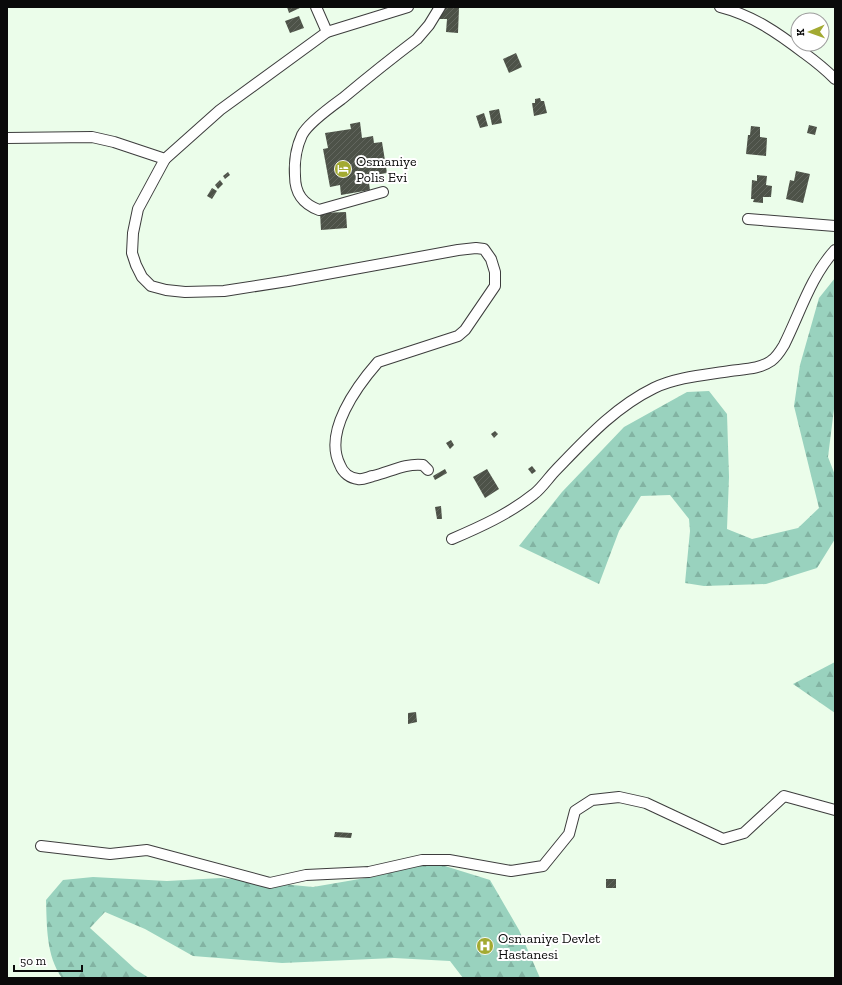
<svg xmlns="http://www.w3.org/2000/svg" width="842" height="985" font-family="'Zilla Slab',serif">
  <defs>
    <pattern id="forest-firs" width="22" height="20" patternUnits="userSpaceOnUse"><rect width="22" height="20" fill="#99d2be"/><path d="M5 1l3.5 6h-7zM16 11l3.5 6h-7z" fill="#82b3a2"/></pattern>
    <pattern id="building-hatch" width="6" height="6" patternUnits="userSpaceOnUse"><rect width="6" height="6" fill="#4d5248"/><path d="M-1 1l2-2M0 6l6-6M5 7l2-2" fill="none" stroke="#62665e"/></pattern>
  </defs>
  <rect width="100%" height="100%" fill="#ebfdea"/>
  <g fill="url(#forest-firs)">
    <path d="M835,278V401L828,457L835,475V539L817,568L766,584L704,586L685,583L690,531L689,519L670,495L641,496L619,531L599,584L519,546L562,492L624,427L687,392L709,391L727,414L729,477L727,529L752,539L798,528L819,508L794,406L800,365L819,298Z"/>
    <path d="M835,662V713L793,684Z"/>
    <path d="M432,862L490,880L519,930L540,978H463L450,961L394,958L282,963L193,956L145,929L105,912L90,928L135,969L149,978H62C46,955 47,927 46,900L63,880L93,877L167,881L221,878L313,887L377,876Z"/>
  </g>
  <g fill="url(#building-hatch)">
    <path d="M287,7H302L289,13Z"/>
    <path d="M432,8H459L458,33L446,32L447,19H432Z"/>
    <path d="M299,16L304,28L290,33L285,21Z"/>
    <path d="M516,53L522,67L509,73L503,59Z"/>
    <path d="M540,98L541,101H544L547,113L534,116L532,103H535V99Z"/>
    <path d="M499,109L502,123L492,125L489,111Z"/>
    <path d="M484,113L488,126L480,128L476,116Z"/>
    <path d="M360,122L362,138L373,136L374,143L382,142L387,173L368,176L370,190L341,195L340,185L330,187L323,149L328,148L325,133L351,129L350,124Z"/>
    <path d="M809,125L817,127L815,135L807,133Z"/>
    <path d="M751,126L760,127V137L767,138L766,156L746,154L748,135H750Z"/>
    <path d="M796,171L810,174L803,203L786,199L790,180L794,181Z"/>
    <path d="M228,172L230,175L225,179L223,176Z"/>
    <path d="M757,175L767,176L766,185L772,186L771,197H763V203L753,202L754,199H751L752,180L757,181Z"/>
    <path d="M220,180L223,184L218,189L215,185Z"/>
    <path d="M212,188L217,191L212,199L207,196Z"/>
    <path d="M346,212L347,228L321,230L320,213Z"/>
    <path d="M495,431L498,434L494,438L491,434Z"/>
    <path d="M451,440L454,445L450,449L446,443Z"/>
    <path d="M532,466L536,471L532,474L528,469Z"/>
    <path d="M445,469L447,473L435,480L433,476Z"/>
    <path d="M487,469L499,489L485,498L473,477Z"/>
    <path d="M441,506L442,519H437L435,507Z"/>
    <path d="M416,712L417,722L408,724V713Z"/>
    <path d="M335,832L352,833L351,838L334,837Z"/>
    <rect x="606" y="879" width="10" height="9"/>
  </g>
  <g fill="none" stroke-linecap="round" stroke-linejoin="round">
    <g stroke="#3d3d3d" stroke-width="12">
      <g id="minor">
        <path d="M316,7L327,32"/>
        <path d="M720,7C752,15 778,33 804,53C815,61 825,69 835,79"/>
        <path d="M7,138L92,137L114,142L165,159L220,110L327,32L408,7"/>
        <path d="M165,159L138,209L133,233L132,253L136,265L142,277L151,286L166,290L185,292L224,291L288,281L458,250L476,248L484,249L491,259L495,272V286L465,330L458,336L378,362C357,386 323,432 340,465C343,473 350,478 358,479C363,480 368,477 373,476C390,472 405,463 423,465L428,470"/>
        <path d="M383,192L319,210C303,204 295,194 295,176C294,162 296,148 302,135C308,123 332,106 343,98C367,78 392,58 417,39L429,25L440,7"/>
        <path d="M748,219L835,226"/>
        <path d="M452,539C480,527 509,514 534,494C542,488 549,477 556,470C586,439 615,407 654,388C677,377 705,375 730,371C744,369 760,369 771,361C777,357 781,350 784,345C800,313 811,276 835,250"/>
        <path d="M41,846L110,854L147,850L270,883L306,875L369,872L422,860H449L511,871L543,866L569,834L575,811L592,800L619,797L646,803L723,839L744,833L784,796L835,810"/>
      </g>
    </g>
    <use href="#minor" stroke="#fff" stroke-width="10"/>
  </g>
  <defs>
    <g id="hotel-disc" transform="scale(0.9)"><circle r="9.5" fill="#a3aa32" stroke="#fff"/><path d="M-6-4.5h1.5V1H6V5H4.5V3h-9V5H-6ZM-4 0a1.8 1.8 0 1 1 3.6 0ZM.5 0V-2.5h3Q6-2.5 6 0Z" fill="#fff"/></g>
    <g id="hospital-disc" transform="scale(0.9)"><circle r="9.5" fill="#a3aa32" stroke="#fff"/><path d="M-5-5h3v3.5h4V-5h3V5h-3V1.5h-4V5h-3Z" fill="#fff"/></g>
  </defs>
  <g fill-rule="evenodd">
    <use href="#hotel-disc" x="343" y="169"/>
    <use href="#hospital-disc" x="485" y="946"/>
  </g>
  <g text-anchor="middle" stroke-width="4" stroke-linejoin="round" paint-order="stroke">
    <g font-size="14" fill="#0a0a0a" stroke="#fff" text-anchor="start">
      <text x="356" y="166">Osmaniye<tspan x="356" dy="16">Polis Evi</tspan></text>
      <text x="498" y="943">Osmaniye Devlet<tspan x="498" dy="16">Hastanesi</tspan></text>
    </g>
  </g>
  <rect width="842" height="985" fill="none" stroke="#0a0a0a" stroke-width="16"/>
  <g transform="translate(810 32) rotate(268)"><circle r="19" fill="#ffffff" stroke="#9d9d9d"/>
  <path d="M0-3L7 15L0 10L-7 15Z" fill="#a3aa32"/>
  <text y="-6" font-size="11" font-weight="bold" text-anchor="middle" fill="#0a0a0a">K</text>
  </g>
  <path d="M14 965v6h68v-6" fill="none" stroke="#0a0a0a" stroke-width="2"/>
  <text x="20" y="965" font-size="12" fill="#0a0a0a" stroke="#ffffff" stroke-width="3" paint-order="stroke">50 m</text>
</svg>
